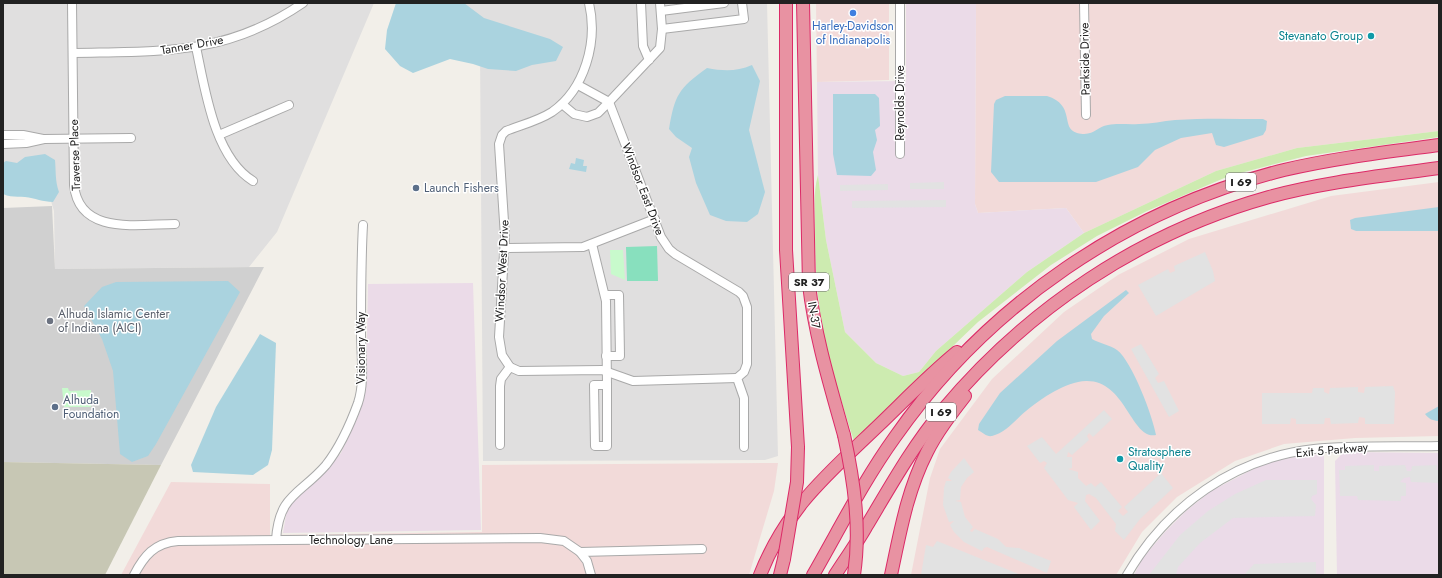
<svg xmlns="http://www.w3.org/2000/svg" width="1442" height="578" font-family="Jost,sans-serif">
  <rect width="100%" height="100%" fill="#f2efe9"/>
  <g fill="#e0dfdf">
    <path d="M3,3H374L277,232L249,267L55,269L54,211L48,191L3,182Z"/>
    <path d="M415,3H767L778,456L765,460L483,461L480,50Z"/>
  </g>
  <g fill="#f2dad9">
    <path d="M816,3H889V80L817,82Z"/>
    <path d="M976,3H1439V131L1297,148L1216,171L1084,233L1066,208L978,213L975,204Z"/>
    <path d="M1439,182V436L1355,438L1284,444L1235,461L1177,497L1142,532L1116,575H911L930,478L940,449L992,379L1064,312L1118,275L1189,239L1331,196Z"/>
    <path d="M778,463L774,491L749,575H121L171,482L270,484V535L482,532V465Z"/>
  </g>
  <g fill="#ebdbe8">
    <path d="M906,3H976L975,204L978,213L1066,208L1084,233L1027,272L936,351L919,372L903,376L876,363L845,332L826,240L818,175L817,82L906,81Z"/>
    <path d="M473,283L481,530L283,533L288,504L319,479L341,453L359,414L366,389L368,284Z"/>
    <path d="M1344,452L1439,453V575H1337L1335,461Z"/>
    <path d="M1324,454V575H1134L1142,559L1165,532L1186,511L1211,491L1265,463L1299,456Z"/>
  </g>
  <path fill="#d0d0d0" d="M52,206L55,269L264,267L161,465L3,462V208Z"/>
  <path fill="#c7c7b4" d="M3,462L161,465L105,575H3Z"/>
  <path fill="#cdebb0" d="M1439,131V137L1306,156L1229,176L1147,211L1097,236L1051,265L978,322L854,441C843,406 831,371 824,336C817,301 815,265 815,229C815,211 813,192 818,175L826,240L845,332L876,363L903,376L919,372L936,351L1027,272L1084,233L1216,171L1297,148Z"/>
  <g fill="#c8facc">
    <path d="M610,250H623L625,280L611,274Z"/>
    <path d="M62,388H68L69,391L91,390V407H64Z"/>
  </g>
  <path fill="#88e0be" d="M657,246L658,281H627L626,247Z"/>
  <g fill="#e2e2e2">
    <path d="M944,182V189H910V183Z"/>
    <path d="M888,184V190L840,191V185Z"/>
    <path d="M946,200V207L852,208V201Z"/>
    <path d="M1205,252L1213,271L1215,281L1156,316L1138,285L1168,269L1170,273L1175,271L1174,266Z"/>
    <path d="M1141,344L1159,374L1155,378L1158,383L1164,381L1179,411L1169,417L1131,349Z"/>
    <path d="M1393,386L1395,392L1394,424H1365V418L1359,417L1358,423L1331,424L1330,418H1325L1324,424H1296V419L1291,418L1290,424H1262V393H1312L1313,388H1324V392L1329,394L1330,388L1358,387V392L1364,393L1365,387Z"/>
    <path d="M1104,410L1112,419L1093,437L1089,433L1087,436L1089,440L1072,455L1068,452L1067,457H1072V468L1068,469L1078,472V478L1086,486L1091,483L1095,487L1101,482L1122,507L1118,511L1123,516L1128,512L1124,507L1161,473L1173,488L1140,519L1124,540L1115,531L1116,524L1096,498L1089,494L1086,495L1085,501L1100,521L1091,530L1074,507L1078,503L1068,500L1044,468L1047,463L1044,461L1040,463L1027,446L1042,437L1056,454Z"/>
    <path d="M964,458L974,472L967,478L961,487L960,500L955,501L961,502L965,517L973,527L970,531L972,532L975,529L998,539L1006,547L1019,548L1051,561L1047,573L987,547L984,548L982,551L964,542L954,532L950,525L954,521L949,522L943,505L944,488L946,481H952L948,478L951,472Z"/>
    <path d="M1374,465V471H1379V466L1405,465L1407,471H1411L1412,466L1437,465L1436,470H1439V483L1411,482L1410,477L1404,478L1400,482L1406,483V496H1401V501L1358,500L1357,496H1340L1339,470H1345V466Z"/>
    <path d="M1266,480H1317V494L1312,496L1311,499L1316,505L1315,516L1233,518L1200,543L1178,567L1176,575H1149L1180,535L1208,511L1235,494Z"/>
    <path d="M937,541L1021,575H921L926,545L933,547Z"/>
    <path d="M1316,562V575H1244L1254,564Z"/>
  </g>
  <g fill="#aad3df">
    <path d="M396,3H464L484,18L550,39L563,47L556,61L532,65L516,71L488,69L473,64L450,59L413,73L400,66L385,49L387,30Z"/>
    <path d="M752,65L760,81L749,130L765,192L758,214L747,222L726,221L710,215L696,183L689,157L692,148L676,137L669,129C675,95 678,89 707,68C723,71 736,72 752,65Z"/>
    <path d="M833,94H875L879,98L880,126L875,130L877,140L873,152L876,170L871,176L837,175L833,154Z"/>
    <path d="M1047,96C1076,105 1060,128 1077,133C1094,137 1096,127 1108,125C1118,123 1129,125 1139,124C1151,124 1163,121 1175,120C1204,118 1234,119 1263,119L1267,121L1266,130L1263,135L1224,147L1216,145L1212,133L1181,138L1155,150L1138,167L1096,182H999L991,172L994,104L996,100L1005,96Z"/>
    <path d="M45,154L55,160C56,171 55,181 59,192L53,202C43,202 35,198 25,197C17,196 11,198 3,194V163L6,161L17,163L25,157Z"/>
    <path d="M576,158L584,160L583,166H587L586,172L569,169L571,163L575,164Z"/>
    <path d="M1439,207V231H1356L1351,229L1350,220L1355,218Z"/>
    <path d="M228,281L240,292L156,444L148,456L132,462L120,454L113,371L102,339L84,306L102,287L116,282Z"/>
    <path d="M1126,290L1129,293L1104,316L1091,334L1092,339C1099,343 1110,345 1117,350C1132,361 1153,417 1156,435C1131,440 1126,380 1086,381C1065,382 1042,398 1026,411C1016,419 1006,433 992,436C987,437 983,433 978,430L979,424L1000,393L1057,341Z"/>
    <path d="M260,334L276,343L272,450L268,465L253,475L193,472L191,465L216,407Z"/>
    <path d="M1439,406V421C1433,421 1429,419 1425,414Z"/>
  </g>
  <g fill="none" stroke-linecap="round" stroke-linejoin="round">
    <g stroke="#a9a9a9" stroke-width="10">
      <g id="minor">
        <path d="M72,3L74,185C79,236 139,224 175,224"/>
        <path d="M641,3L643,46L649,60"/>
        <path d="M900,3V154"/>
        <path d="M1084,3L1086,115"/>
        <path d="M661,11L724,3"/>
        <path d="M662,29L744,19L742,3"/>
        <path d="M196,47C205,89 214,157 253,181"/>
        <path d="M73,53C161,51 226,56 303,3"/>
        <path d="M578,85L609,102L661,237L669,249L675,254L739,292L743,296L747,307V364L744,372L737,378L744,398V447"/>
        <path d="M562,104L574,114L587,117L598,113L609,102L660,48L662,29L660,3"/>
        <path d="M3,135H23L43,139"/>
        <path d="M219,135L289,105"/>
        <path d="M3,144L26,143L44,139L131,138"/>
        <path d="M592,244L606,301L607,385"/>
        <path d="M505,248L583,247L655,219"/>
        <path d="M605,295H619L620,356H606"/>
        <path d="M510,367L519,371L602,370L633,381L737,378"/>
        <path d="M594,385H607V446H595Z"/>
        <path d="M500,445V386L501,379L510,367L502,355L499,337L505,237L499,144L502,135L506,131C521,125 538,121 552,112C585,89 598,42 589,3"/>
        <path d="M276,540C279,494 300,495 326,465C340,447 350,425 358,403C365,382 361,356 361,334C361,297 361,261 363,225"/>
        <path d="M580,552L587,561L591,575"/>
        <path d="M134,575C144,556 154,543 178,541L540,538L564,541L580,552L702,549"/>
        <path d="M1127,575C1167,506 1234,458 1314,449C1355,445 1398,447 1439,446"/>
      </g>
    </g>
    <g stroke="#dc2a67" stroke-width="14">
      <g id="highway">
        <path d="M786,3V250L798,447"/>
        <path d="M803,3L809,285C815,336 830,385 844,435"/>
        <path d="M760,575C787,507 828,474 879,425C905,400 930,374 957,352"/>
        <path d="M780,575L784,559"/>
        <path d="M813,575C840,528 864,480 895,437C988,304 1128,209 1284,170C1335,158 1387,152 1439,145"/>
        <path d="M835,575C845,559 857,543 866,527C890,487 912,447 942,411C1027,309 1140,233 1269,197C1324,182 1382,176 1439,168"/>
        <path d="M891,575C900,533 907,491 927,452C937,432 951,414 965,396"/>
      </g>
    </g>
    <use href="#minor" stroke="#fff" stroke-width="8"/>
    <use href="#highway" stroke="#e892a2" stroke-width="12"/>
    <g stroke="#dc2a67" stroke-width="14" stroke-linecap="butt">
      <g id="highway-bridge">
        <path d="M844,435C854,481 861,528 854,575"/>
        <path d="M784,559L797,482L798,447"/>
      </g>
    </g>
    <use href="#highway-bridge" stroke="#e892a2" stroke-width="12"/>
  </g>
  <circle fill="#3f7fe0" stroke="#fff" stroke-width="1.5" cx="853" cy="13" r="4"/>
  <g fill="#0f9aa8" stroke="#fff" stroke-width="1.5">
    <circle cx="1371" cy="36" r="4"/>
    <circle cx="1120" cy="459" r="4"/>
  </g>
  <g fill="#5c6f8a" stroke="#fff" stroke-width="1.5">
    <circle cx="416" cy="188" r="4"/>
    <circle cx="55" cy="407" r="4"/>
  </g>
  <circle fill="#6b7280" stroke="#fff" stroke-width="1.5" cx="50" cy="321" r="4"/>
  <g text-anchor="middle" stroke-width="3" stroke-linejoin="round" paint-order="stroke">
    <g fill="#fff" stroke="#646464" stroke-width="1">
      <rect x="1226" y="173" width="30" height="18" rx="3"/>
      <rect x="789" y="273" width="40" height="18" rx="3"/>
      <rect x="926" y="403" width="30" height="18" rx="3"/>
    </g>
    <g font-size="11" font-weight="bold" fill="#222">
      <text x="1241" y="186">I 69</text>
      <text x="809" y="286">SR 37</text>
      <text x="941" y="416">I 69</text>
    </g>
    <g font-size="12" fill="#366cbe" stroke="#fff">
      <text x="853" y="30">Harley-Davidson<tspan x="853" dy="14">of Indianapolis</tspan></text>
    </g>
    <g font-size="12" fill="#0d838f" stroke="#fff" text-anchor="end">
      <text x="1363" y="40">Stevanato Group</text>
      <text x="1128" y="456" text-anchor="start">Stratosphere<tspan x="1128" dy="14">Quality</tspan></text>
    </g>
    <g font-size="12" fill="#222" stroke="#fff">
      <text transform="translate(192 45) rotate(-10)" y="4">Tanner Drive</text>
      <text transform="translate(1085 59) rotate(-91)" y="4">Parkside Drive</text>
      <text transform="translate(900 103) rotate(-90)" y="4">Reynolds Drive</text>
      <text transform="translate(75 155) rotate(-92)" y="4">Traverse Place</text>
      <text transform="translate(643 189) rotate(69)" y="4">Windsor East Drive</text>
      <text transform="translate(502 271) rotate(-87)" y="4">Windsor West Drive</text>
      <text transform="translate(814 315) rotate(80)" y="4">IN-37</text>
      <text transform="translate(361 348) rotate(-90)" y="4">Visionary Way</text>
      <text transform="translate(1332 450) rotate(-5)" y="4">Exit 5 Parkway</text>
      <text x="351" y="544">Technology Lane</text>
    </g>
    <g font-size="12" fill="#4e5e75" stroke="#fff" text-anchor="start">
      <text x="424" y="192">Launch Fishers</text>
      <text x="63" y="404">Alhuda<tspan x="63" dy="14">Foundation</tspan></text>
    </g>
    <g font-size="12" fill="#5b616d" stroke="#fff" text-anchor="start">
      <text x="58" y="318">Alhuda Islamic Center<tspan x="58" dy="14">of Indiana (AICI)</tspan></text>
    </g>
  </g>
  <rect width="1442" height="578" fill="none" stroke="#222222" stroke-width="8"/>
</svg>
